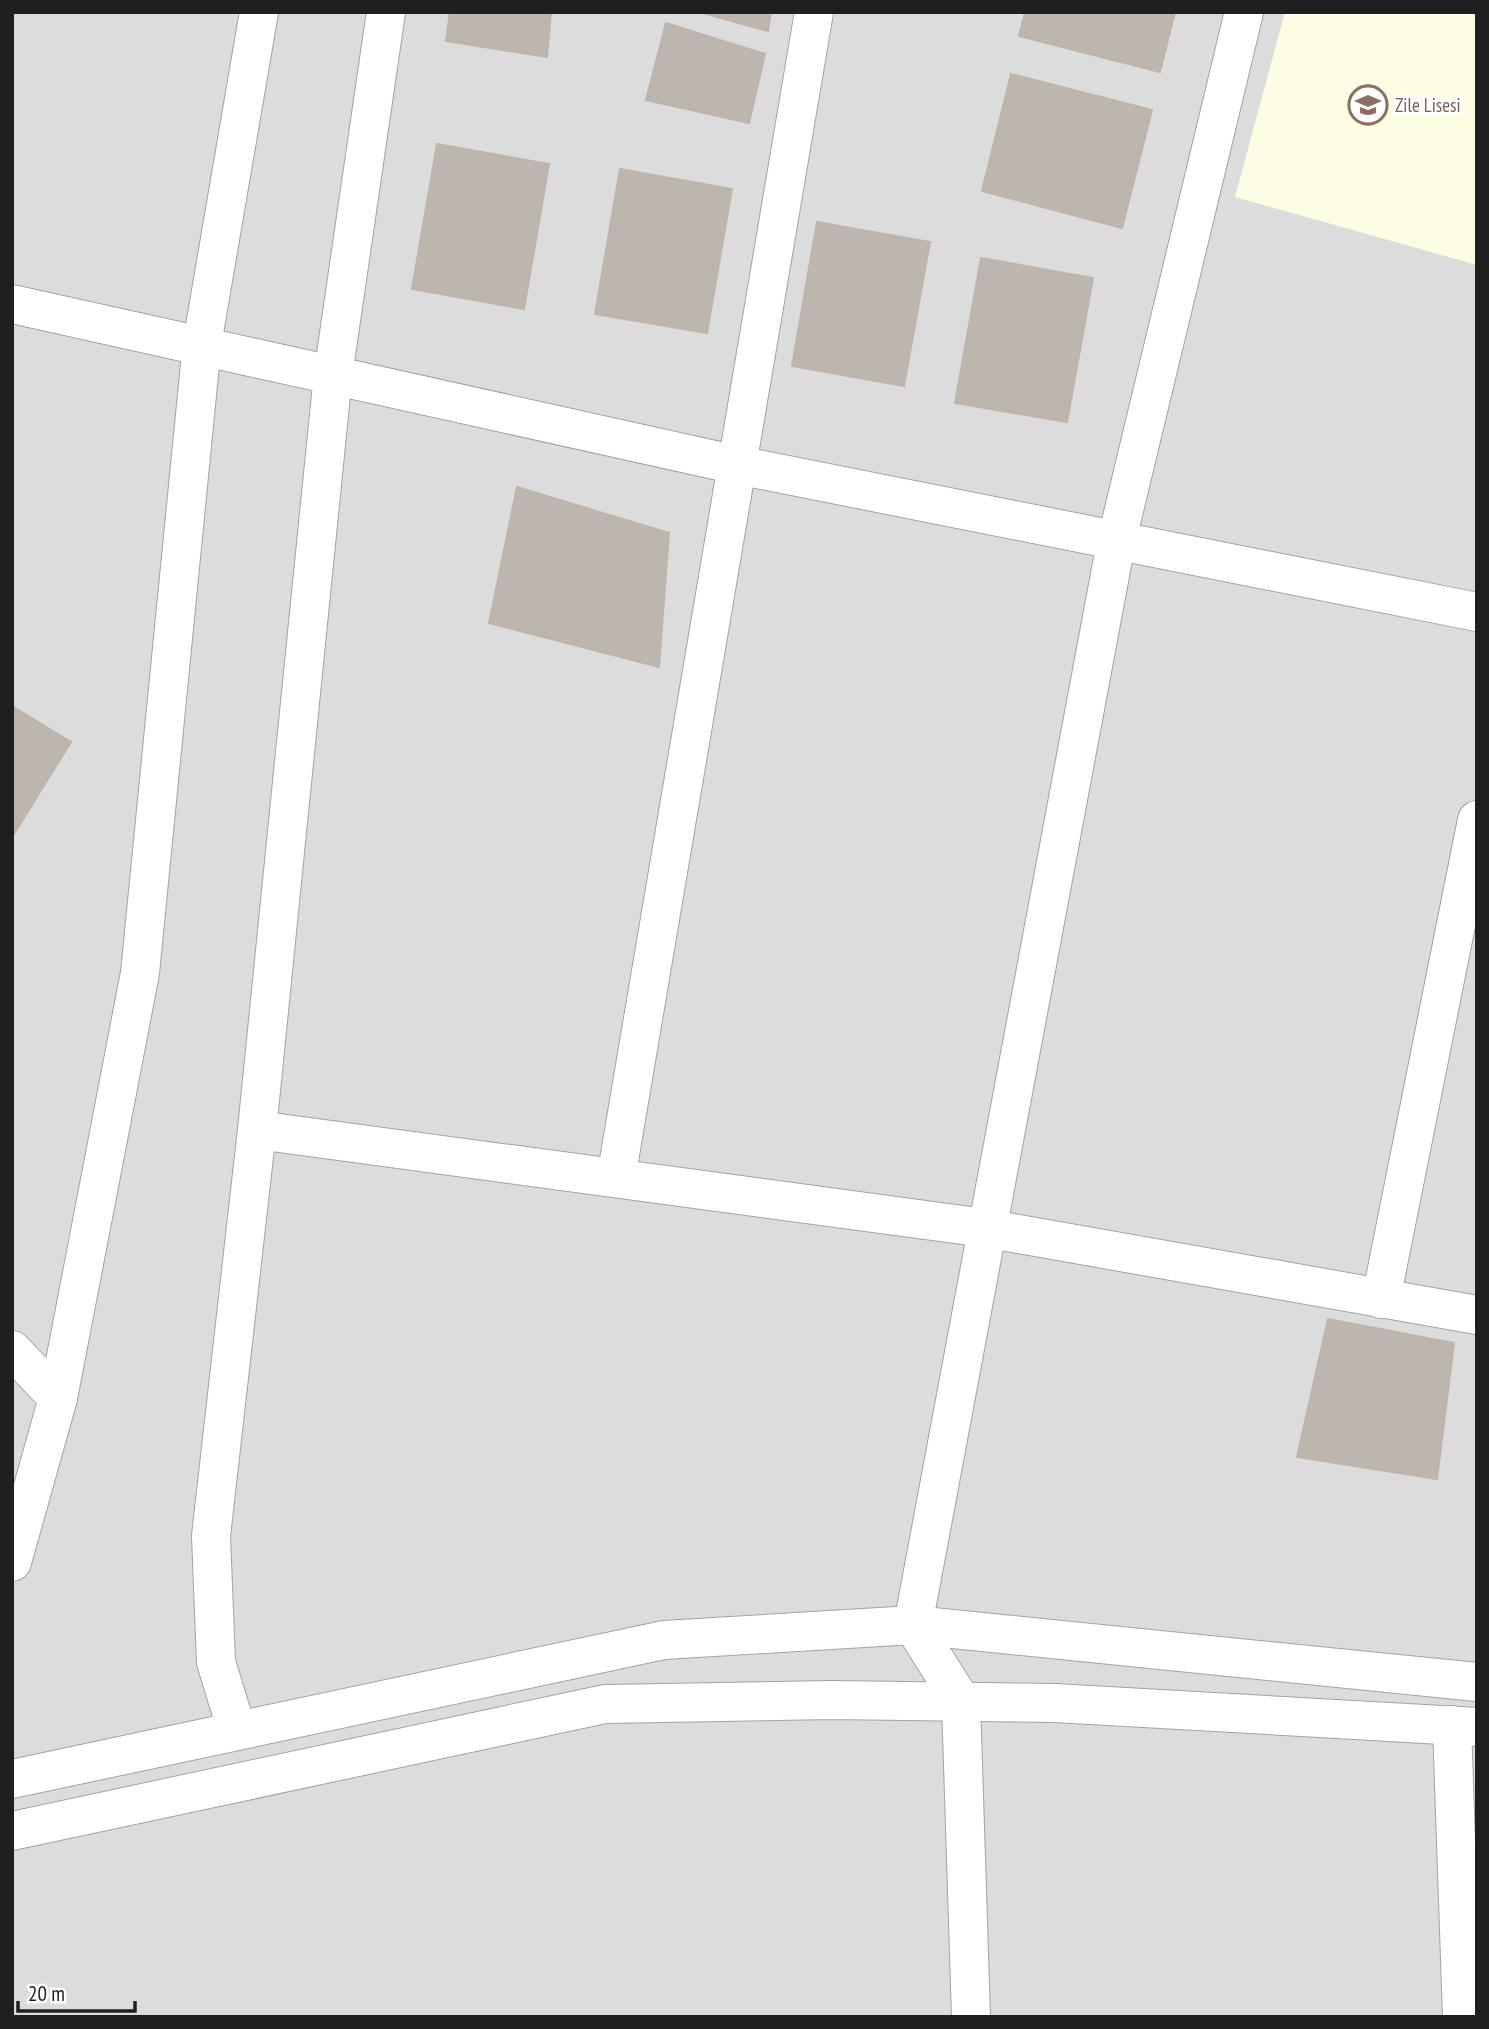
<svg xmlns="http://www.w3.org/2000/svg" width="1489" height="2029" font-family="'PT Sans Narrow',sans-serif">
  <rect width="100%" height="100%" fill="#efece6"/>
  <rect fill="#dddcdc" x="12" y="12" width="1465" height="2005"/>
  <path fill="#fcfde2" d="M1285,12H1477V265L1235,197Z"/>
  <g fill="#bcb6af" stroke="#c0b4aa" stroke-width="2">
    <path d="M450,12H551L547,57L446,41Z"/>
    <path d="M699,12H771L768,31Z"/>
    <path d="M1025,12H1175L1160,72L1019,36Z"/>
    <path d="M666,23L765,54L749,123L646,100Z"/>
    <path d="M1011,74L1152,110L1122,228L982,191Z"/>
    <path d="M437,144L549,164L524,309L412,289Z"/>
    <path d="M620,169L732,189L707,333L595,314Z"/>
    <path d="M817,222L930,242L904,386L792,366Z"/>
    <path d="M981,258L1093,278L1067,422L955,403Z"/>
    <path d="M517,487L669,533L659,667L489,623Z"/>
    <path d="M12,706L71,742L12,837Z"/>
    <path d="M1328,1319L1454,1343L1437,1479L1297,1457Z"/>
  </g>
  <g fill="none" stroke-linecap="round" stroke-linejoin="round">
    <g stroke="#a3a3a3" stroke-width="40">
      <g id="minor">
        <path d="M12,304L737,465L1477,612"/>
        <path d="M257,1130L985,1228L1477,1315"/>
        <path d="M616,1178L814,12"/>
        <path d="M1381,1299L1477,820"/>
        <path d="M12,1350L58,1398"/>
        <path d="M12,1562L58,1398L140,973L202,344L259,12"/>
        <path d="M1452,1725L1462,2017"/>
        <path d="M237,1731L216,1662L211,1536L257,1130L333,375L386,12"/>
        <path d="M12,1779L664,1640L913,1625L1477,1682"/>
        <path d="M12,1831L605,1704L831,1700L1055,1703L1477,1727"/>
        <path d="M971,2017L961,1701L913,1625L1116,543L1244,12"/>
      </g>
    </g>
    <use href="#minor" stroke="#fff" stroke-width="38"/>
  </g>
  <defs>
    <g id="school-ring" transform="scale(2.0125)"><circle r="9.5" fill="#fff" stroke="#8d6e63" stroke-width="1.5"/><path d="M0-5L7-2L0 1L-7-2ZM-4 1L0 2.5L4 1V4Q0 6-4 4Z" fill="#8d6e63"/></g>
  </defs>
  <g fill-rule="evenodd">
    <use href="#school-ring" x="1368" y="105"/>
  </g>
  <g text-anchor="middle" stroke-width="6" stroke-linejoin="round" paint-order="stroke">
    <g font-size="19" fill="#785e54" stroke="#fff" text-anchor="start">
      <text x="1395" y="112">Zile Lisesi</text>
    </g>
  </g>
  <rect width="1489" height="2029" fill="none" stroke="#1f1f1f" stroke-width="28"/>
  <path d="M18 2001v10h117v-10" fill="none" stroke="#1f1f1f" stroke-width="3.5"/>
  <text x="28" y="2001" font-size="21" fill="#1f1f1f" stroke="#ffffff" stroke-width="5" paint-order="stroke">20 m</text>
</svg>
